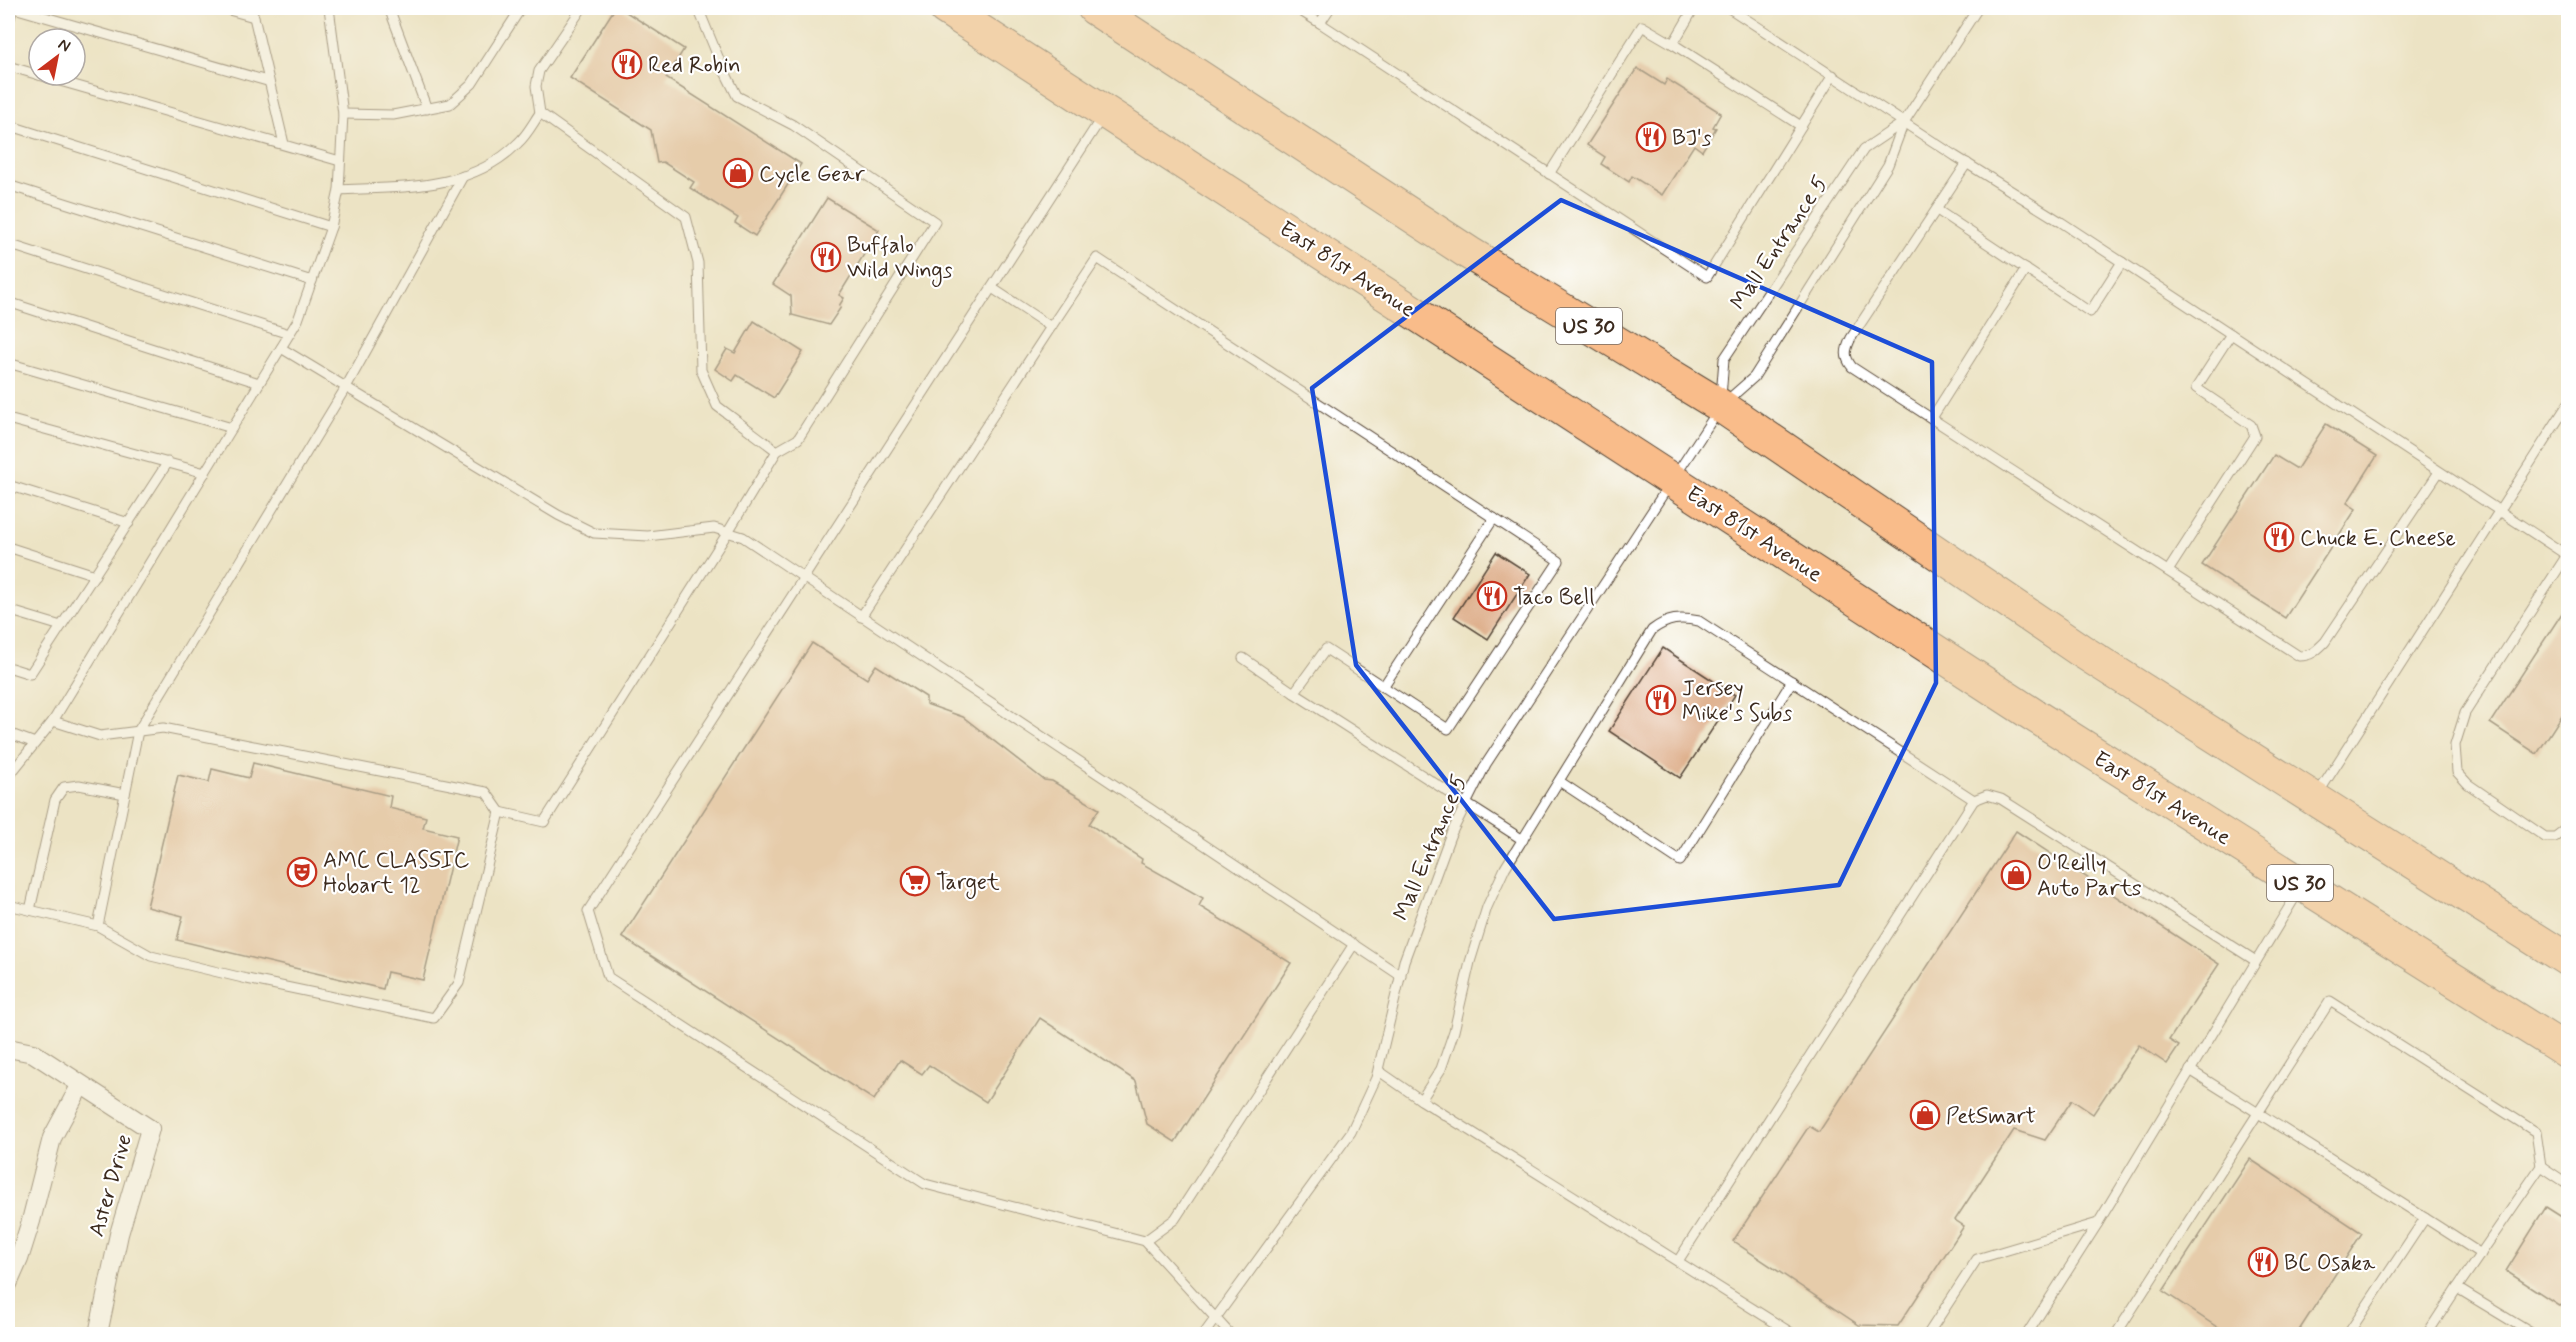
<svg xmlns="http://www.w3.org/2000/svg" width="2576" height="1342" font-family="Mynerve,sans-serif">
  <rect width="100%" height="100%" fill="#fff"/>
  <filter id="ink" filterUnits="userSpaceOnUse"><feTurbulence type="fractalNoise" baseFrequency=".0167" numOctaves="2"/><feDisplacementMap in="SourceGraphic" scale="12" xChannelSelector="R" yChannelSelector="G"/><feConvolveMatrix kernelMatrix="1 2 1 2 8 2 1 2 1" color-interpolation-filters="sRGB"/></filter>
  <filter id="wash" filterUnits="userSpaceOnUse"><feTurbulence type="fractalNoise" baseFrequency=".008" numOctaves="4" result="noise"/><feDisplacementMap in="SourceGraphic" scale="24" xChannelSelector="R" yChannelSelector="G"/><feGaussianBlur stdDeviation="1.35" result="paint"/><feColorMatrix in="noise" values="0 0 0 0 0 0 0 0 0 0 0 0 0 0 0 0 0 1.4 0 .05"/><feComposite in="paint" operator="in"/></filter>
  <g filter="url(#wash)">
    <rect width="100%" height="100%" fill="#ece3c4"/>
    <g id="blocks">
      <g fill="#deaf8b">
        <path d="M615,8H620L684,49L666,78L801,164L755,236L735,223L738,218L690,188L694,182L663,162L657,163L651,130L570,78Z"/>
        <path d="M1637,68L1664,85L1667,79L1721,113L1713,127L1716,128L1702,151L1694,145L1662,195L1632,176L1629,182L1601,164L1605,157L1587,145Z"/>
        <path d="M827,198L879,230L839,295L844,298L839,306L841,307L829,325L792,315L791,296L773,284Z"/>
        <path d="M754,321L803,352L774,398L737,375L733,381L715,369L727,349L735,353Z"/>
        <path d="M2326,424L2377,456L2347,503L2356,509L2285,618L2202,565L2274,455L2297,469Z"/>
        <path d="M1496,552L1530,574L1488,639L1454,617Z"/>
        <path d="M2568,604V706L2537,754L2490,723Z"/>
        <path d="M812,643L867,679L876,665L926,697V704L963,717L1044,780L1052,781L1099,809L1089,824L1142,859L1141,863L1203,898L1199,906L1291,963L1175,1142L1147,1124L1136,1081L1040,1018L986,1102L929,1065L922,1074L900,1060L874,1100L622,937Z"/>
        <path d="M1663,648L1735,695L1680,778L1609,731Z"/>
        <path d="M253,763L391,796L389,808L426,817L423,828L457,836L423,980L387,972L383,989L177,940L183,916L147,907L178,775L209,782L212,769L249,778Z"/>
        <path d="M2016,831L2219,964L2169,1040L2179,1046L2167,1064L2139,1045L2093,1114L2072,1100L2045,1140L2014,1130L1955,1220L1964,1226L1898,1326L1859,1325L1733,1241L1809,1126L1819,1132Z"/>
        <path d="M2250,1159L2362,1233L2296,1335H2229L2163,1291Z"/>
        <path d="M2546,1207L2568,1221V1311L2506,1271Z"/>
      </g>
    </g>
  </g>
  <g filter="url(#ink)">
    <use href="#blocks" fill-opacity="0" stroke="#564637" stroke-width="1.5"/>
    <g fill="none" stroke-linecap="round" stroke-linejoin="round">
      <g stroke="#564637" stroke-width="11">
        <g id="lane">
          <path d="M14,8L267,81"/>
          <path d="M222,8L254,17"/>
          <path d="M249,8L254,17L284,144"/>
          <path d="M389,8L427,109"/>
          <path d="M698,8L721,64L737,96L793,125L935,222L798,439L777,451"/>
          <path d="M1296,8L1320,23L1330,8"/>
          <path d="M1694,8L1673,44L1801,126"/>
          <path d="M1729,8L1955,156L2061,222L2568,556"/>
          <path d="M1320,23L1707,277L1833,75"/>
          <path d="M8,25L13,8"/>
          <path d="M8,66L39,75"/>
          <path d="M39,75L340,161"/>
          <path d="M540,113L536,86L539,71L582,8"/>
          <path d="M343,114L393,115L450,104L472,84L521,8"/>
          <path d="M1102,117L588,911L608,977L925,1184L1145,1241L1230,1334"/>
          <path d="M8,125L331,227"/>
          <path d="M1967,163L1851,338C1845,350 1844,357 1852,367L2299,656C2311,656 2316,651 2325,642L2439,472"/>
          <path d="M1549,174L1642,26L1673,44"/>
          <path d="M8,185L312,281"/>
          <path d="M339,190C401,187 471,191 518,143C527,135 533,123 540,113L686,217L698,263L701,370L717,406L777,451L728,532L544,822L500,812"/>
          <path d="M1937,210L2090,312L2122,262"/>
          <path d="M8,244L289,334"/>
          <path d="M992,288L1051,327L1097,258L1559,561L1448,729L1326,649L1294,693L1243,658"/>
          <path d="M8,302L259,383"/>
          <path d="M281,348L558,515L594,533L648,536L714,528L743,537L1401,976"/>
          <path d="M8,363L232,428"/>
          <path d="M1721,397L1724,359L1864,149L1904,122"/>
          <path d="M1932,418L2026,269"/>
          <path d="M8,419L205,473"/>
          <path d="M8,485L129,523"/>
          <path d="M8,547L95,575"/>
          <path d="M2567,555L2465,713L2455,745L2457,772L2468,784L2545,837H2555L2568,827"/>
          <path d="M2168,571L2255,436L2251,425L2196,388L2231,334"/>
          <path d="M8,610L61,626"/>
          <path d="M861,617L1051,327"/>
          <path d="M8,667L30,674L168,462"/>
          <path d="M1383,687L1494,518"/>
          <path d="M1294,693L1523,840"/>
          <path d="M8,733L35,743"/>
          <path d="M8,777L53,721L298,320L331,227L339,190L343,114L329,8"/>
          <path d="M1559,781L1680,861L1792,681"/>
          <path d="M2317,795L2568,404"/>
          <path d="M8,905L98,926L151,956L247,979L434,1018L459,983L500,812L486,792L163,728L100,736L53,721"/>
          <path d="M30,910L55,800L64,787L79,785L125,794"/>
          <path d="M98,926L138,731L346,387L463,176"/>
          <path d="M2190,1070L2425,1218L2348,1334"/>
          <path d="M1379,1071L1421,1100L1793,1334"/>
          <path d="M1421,1100L1441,1069L1454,1031L1470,962L1487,907L1505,868L1652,630C1668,618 1680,617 1699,621L1974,800"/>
          <path d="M2425,1218L2481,1254"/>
          <path d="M1145,1241L1175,1219L1354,944"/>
          <path d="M1678,1261L1974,800L1987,795L2001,799L2256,961"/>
          <path d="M1204,1334L1351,1132L1376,1078L1404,961L1450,836L1486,764L1721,406L1754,377L1888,165L1904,122L1978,8"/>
          <path d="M1928,1334L1977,1259L2098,1223"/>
          <path d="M2027,1334L2098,1223L2300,889"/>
          <path d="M2116,1334L2330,1001L2536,1132L2541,1166"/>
          <path d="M2427,1334L2457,1288"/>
          <path d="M2533,1334L2457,1288L2541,1166L2568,1184"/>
        </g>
      </g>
      <g stroke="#564637" stroke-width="20">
        <g id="street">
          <path d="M8,1048L33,1053L150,1129L119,1234L98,1334"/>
          <path d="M8,1284L19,1259L31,1221L52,1138L80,1086"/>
        </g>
      </g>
      <g stroke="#564637" stroke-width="35">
        <g id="highway">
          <path d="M945,8L2032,714L2568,1052"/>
          <path d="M1094,8L1469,253L1721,406L2080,650L2568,960"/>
        </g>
      </g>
      <use href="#lane" stroke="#fff" stroke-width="9"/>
      <use href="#street" stroke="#fff" stroke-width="18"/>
      <use href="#highway" stroke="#f9bc8a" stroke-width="33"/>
    </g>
  </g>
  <path d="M0 0H2576V1342H0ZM1561,200L1932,362L1936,683L1839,885L1554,919L1356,665L1312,388Z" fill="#ece3c4" fill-opacity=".55" fill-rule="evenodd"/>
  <path fill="none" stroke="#1d4ed8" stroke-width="4.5" stroke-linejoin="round" d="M1561,200L1932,362L1936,683L1839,885L1554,919L1356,665L1312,388Z"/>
  <defs>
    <g id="restaurant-ring" transform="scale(1.5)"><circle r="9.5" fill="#fff" stroke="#c8321e" stroke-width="1.5"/><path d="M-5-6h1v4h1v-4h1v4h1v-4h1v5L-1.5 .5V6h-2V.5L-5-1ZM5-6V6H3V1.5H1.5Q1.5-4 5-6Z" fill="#c8321e"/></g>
    <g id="shop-ring" transform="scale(1.5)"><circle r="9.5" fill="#fff" stroke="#c8321e" stroke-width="1.5"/><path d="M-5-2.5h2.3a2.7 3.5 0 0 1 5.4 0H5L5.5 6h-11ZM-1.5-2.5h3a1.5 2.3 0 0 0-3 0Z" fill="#c8321e"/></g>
    <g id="theatre-ring" transform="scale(1.5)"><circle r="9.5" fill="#fff" stroke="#c8321e" stroke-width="1.5"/><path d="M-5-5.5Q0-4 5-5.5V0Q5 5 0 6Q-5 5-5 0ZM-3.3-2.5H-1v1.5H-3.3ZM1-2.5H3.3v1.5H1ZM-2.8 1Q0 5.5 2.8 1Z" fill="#c8321e"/></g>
    <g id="supermarket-ring" transform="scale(1.5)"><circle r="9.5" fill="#fff" stroke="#c8321e" stroke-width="1.5"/><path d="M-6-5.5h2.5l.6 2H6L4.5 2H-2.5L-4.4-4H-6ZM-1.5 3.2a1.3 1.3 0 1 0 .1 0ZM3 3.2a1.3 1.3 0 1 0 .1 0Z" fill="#c8321e"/></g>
  </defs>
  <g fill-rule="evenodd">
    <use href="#restaurant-ring" x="627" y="64"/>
    <use href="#restaurant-ring" x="1651" y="137"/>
    <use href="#shop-ring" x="738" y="173"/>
    <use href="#restaurant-ring" x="826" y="257"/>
    <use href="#restaurant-ring" x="2279" y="537"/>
    <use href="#restaurant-ring" x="1492" y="596"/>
    <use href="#restaurant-ring" x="1661" y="700"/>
    <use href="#theatre-ring" x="302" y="872"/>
    <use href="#shop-ring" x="2016" y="875"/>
    <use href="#supermarket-ring" x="915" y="881"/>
    <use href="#shop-ring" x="1925" y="1115"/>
    <use href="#restaurant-ring" x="2263" y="1262"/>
  </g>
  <g text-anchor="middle" stroke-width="4.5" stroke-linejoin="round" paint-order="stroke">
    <g fill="#fff" stroke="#766a62" stroke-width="1.5">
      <rect x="1556" y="308" width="66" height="36" rx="4.5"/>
      <rect x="2267" y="865" width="66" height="36" rx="4.5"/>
    </g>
    <g font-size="21" font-weight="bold" fill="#3b2a1e">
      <text x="1589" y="333">US 30</text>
      <text x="2300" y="890">US 30</text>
    </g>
    <g font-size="22" fill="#3b2a1e" stroke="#fff" text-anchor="start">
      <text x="648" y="72">Red Robin</text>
      <text x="1672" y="145">BJ's</text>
      <text x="759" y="181">Cycle Gear</text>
      <text x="847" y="252">Buffalo<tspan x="847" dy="25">Wild Wings</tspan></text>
      <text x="2300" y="545">Chuck E. Cheese</text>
      <text x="1513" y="604">Taco Bell</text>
      <text x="1682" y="695">Jersey<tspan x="1682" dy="25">Mike's Subs</tspan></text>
      <text x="323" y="867">AMC CLASSIC<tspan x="323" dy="25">Hobart 12</tspan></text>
      <text x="2037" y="870">O'Reilly<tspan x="2037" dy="25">Auto Parts</tspan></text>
      <text x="936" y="889">Target</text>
      <text x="1946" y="1123">PetSmart</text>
      <text x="2284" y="1270">BC Osaka</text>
    </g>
    <g font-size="22" fill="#3b2a1e" stroke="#fff">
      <text transform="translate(1778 242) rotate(-56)" y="8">Mall Entrance 5</text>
      <text transform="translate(1348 268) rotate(33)" y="8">East 81st Avenue</text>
      <text transform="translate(1755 533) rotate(33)" y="8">East 81st Avenue</text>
      <text transform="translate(2163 797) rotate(32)" y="8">East 81st Avenue</text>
      <text transform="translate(1429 847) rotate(-67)" y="8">Mall Entrance 5</text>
      <text transform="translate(109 1185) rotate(-74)" y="8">Aster Drive</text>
    </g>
  </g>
  <rect width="2576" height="1342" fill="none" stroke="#fff" stroke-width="30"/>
  <g transform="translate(57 57) rotate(32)"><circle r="28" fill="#ffffff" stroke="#b1aaa5" stroke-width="1.5"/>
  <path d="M0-4.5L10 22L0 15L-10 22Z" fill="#c8321e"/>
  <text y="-9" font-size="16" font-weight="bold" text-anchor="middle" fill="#3b2a1e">N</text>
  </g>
</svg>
